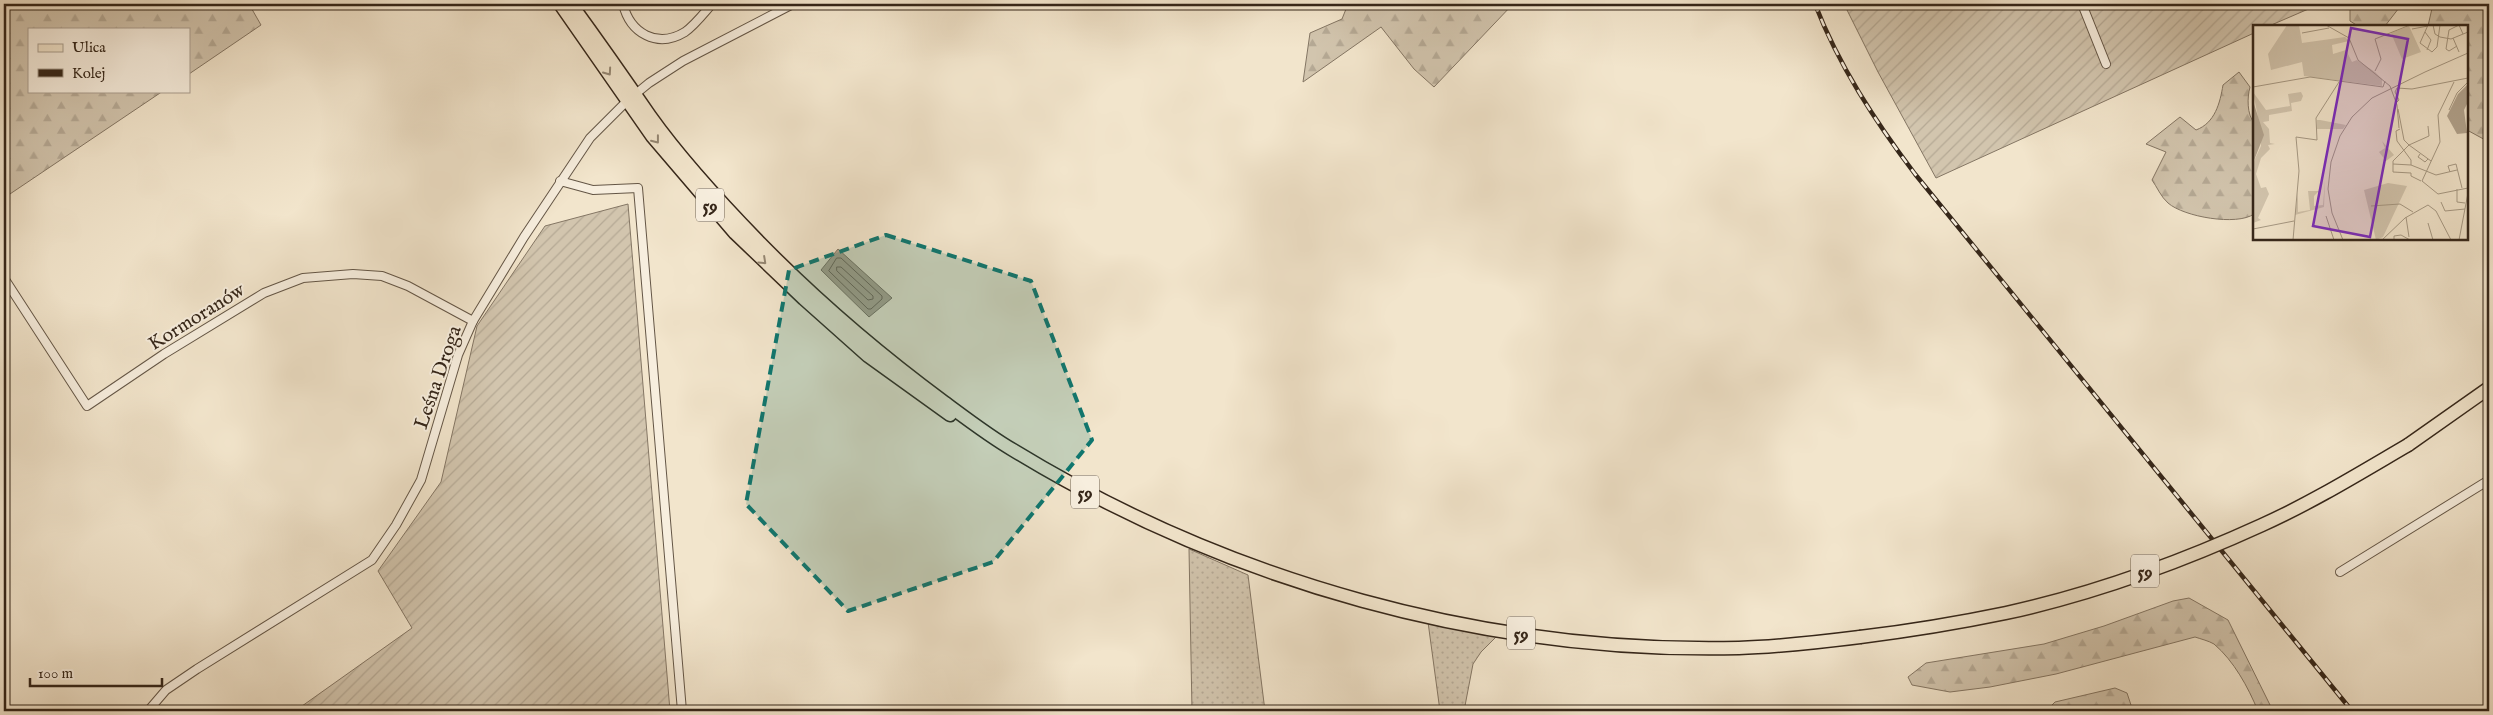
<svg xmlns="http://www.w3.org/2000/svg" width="2493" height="715" font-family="'IM FELL English',serif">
  <defs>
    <pattern id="grass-dots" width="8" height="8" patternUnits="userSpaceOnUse" patternTransform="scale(1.25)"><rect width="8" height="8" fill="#d2c5ae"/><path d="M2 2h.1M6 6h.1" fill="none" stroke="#b5a995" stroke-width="1.8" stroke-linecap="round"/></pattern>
    <pattern id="forest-firs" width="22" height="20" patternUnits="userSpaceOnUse" patternTransform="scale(1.25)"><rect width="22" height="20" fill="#d2c5ae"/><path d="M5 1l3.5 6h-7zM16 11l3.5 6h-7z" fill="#b5a995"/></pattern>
    <pattern id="garden-furrows" width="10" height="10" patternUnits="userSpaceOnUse" patternTransform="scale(1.25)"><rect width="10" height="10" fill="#d2c5ae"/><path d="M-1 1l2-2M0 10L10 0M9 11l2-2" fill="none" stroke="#b5a995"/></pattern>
  </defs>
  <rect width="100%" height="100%" fill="#f2e5cc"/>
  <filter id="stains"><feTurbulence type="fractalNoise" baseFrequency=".004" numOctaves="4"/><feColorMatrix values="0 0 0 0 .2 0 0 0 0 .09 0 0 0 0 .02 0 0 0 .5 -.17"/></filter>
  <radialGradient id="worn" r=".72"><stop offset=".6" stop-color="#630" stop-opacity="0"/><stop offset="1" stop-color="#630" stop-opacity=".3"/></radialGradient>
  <g fill="url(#grass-dots)" stroke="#847664">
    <path d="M1189,549L1248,575L1265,711H1192Z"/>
    <path d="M1428,622L1498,635L1481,652L1473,664L1464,711H1440Z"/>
  </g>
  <g fill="url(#forest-firs)" stroke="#847664">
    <path d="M4,4H249L261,25L189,74V29H29V91H163L4,198Z"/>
    <path d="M1348,4H1513L1434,87L1414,69L1381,27L1303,82L1310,33L1342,19Z"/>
    <path d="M2350,4H2402L2385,26H2358L2350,21Z"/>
    <path d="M2433,4H2485L2489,19V142L2467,130V26H2428Z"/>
    <path d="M2239,72L2250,87C2247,98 2247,114 2254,123V214C2237,226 2184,217 2168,203C2161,197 2157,187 2152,180L2166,152L2146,144L2180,117L2196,130C2215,123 2220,103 2223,85Z"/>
    <path d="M2189,598L2228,620L2273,711H2258C2248,687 2234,661 2214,644C2209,641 2201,639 2195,637L2056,674L1990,687L1950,692L1912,685L1908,677L1926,663L2044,644L2104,626L2173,601Z"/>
    <path d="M2115,688L2127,693L2131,705L2127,711H2046L2055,702Z"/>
  </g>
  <g fill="url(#garden-furrows)" stroke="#847664">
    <path d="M1844,4H2320L2269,26H2254V33L1936,178L1878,72Z"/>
    <path d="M628,204L670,711H295L412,628L378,571L441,482L477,326L545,226Z"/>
  </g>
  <path fill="#b2a48f" stroke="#807260" d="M838,249L892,298L869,317L821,270Z"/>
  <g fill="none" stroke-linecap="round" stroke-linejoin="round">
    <g stroke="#746554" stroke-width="1">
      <path d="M837,258H841L882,296V299L871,309H868L829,271Z"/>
      <path d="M837,267H841L873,296V299L868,300L837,271Z"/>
    </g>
    <g stroke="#645646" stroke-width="10">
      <g id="street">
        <path d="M623,4C630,33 657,49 685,32C695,25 704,13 712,4"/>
        <path d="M2082,4L2106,64"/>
        <path d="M560,181L593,190L638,188L682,711"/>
        <path d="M4,278L87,406L164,354L264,293L303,278L353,274L382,276L408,286L473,321"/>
        <path d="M2340,572L2489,480"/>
        <path d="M148,711L166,690L197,669L372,560L396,525L421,480L458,355L473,321L524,237L590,138L627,101L649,83L683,61L793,4"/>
      </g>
    </g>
    <g stroke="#352619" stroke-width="15">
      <g id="primary">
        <path d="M560,4L652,136L735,233L804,299L868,356L950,415"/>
        <path d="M571,4C598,41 624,78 650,116C682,161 722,204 760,243C817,301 879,354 944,402C967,419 989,436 1013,450C1229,582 1486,654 1739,648C1779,647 1820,642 1860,637"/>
        <path d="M2408,445L2489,388"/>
      </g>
    </g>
    <use href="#street" stroke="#f7eede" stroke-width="8"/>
    <use href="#primary" stroke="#f2e5cc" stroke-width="12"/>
    <g stroke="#352619" stroke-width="4.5">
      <path id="rail" d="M1815,4C1839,66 1875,121 1915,174L2352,711"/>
    </g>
    <use href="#rail" stroke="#f7eede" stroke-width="2.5" stroke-dasharray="8" stroke-linecap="butt"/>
    <g stroke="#352619" stroke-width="15" stroke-linecap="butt">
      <path id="primary-bridge" d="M1860,637C1909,631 1958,623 2006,613C2093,594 2181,562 2262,525C2313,502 2360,473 2408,445"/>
    </g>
    <use href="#primary-bridge" stroke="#f2e5cc" stroke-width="12"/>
  </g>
  <defs><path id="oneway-chevron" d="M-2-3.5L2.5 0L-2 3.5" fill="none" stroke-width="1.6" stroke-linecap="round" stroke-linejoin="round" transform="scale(1.25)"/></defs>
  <g stroke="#948672">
    <use href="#oneway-chevron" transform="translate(608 72) rotate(55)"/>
    <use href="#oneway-chevron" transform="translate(656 140) rotate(52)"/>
    <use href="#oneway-chevron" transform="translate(763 261) rotate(43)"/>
  </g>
  <path fill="#0f766e" fill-opacity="0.2" stroke="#0f766e" stroke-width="4" stroke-dasharray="10 6" stroke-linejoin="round" d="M886,235L1031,281L1092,440L993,562L848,611L746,504L789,270Z"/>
  <g text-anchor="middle" stroke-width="4" stroke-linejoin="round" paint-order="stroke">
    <g fill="#f7eede" stroke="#6f6254" stroke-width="1">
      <rect x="696" y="188.5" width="28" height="33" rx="4"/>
      <rect x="1071" y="475.5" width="28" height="33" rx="4"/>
      <rect x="2131" y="554.5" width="28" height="33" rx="4"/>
      <rect x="1507" y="616.5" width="28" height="33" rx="4"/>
    </g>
    <g font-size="19" font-weight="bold" fill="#352619">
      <text x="710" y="212">59</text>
      <text x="1085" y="499">59</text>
      <text x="2145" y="578">59</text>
      <text x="1521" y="640">59</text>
    </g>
    <g font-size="20" fill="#352619" stroke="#f7eede">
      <text transform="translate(196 316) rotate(-32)" y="7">Kormoranów</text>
      <text transform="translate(437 377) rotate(-71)" y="7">Leśna Droga</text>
    </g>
  </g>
  <g transform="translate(2253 25)">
    <rect width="215" height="215" fill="#f2e5cc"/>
    <path d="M64,95H67L93,100L90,104H64Z" fill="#d2c5ae"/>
    <path d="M156,1L168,27L149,34L138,8ZM0,67L13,85L37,81L35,69L48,67L50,71L48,76L38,78L39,86L16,90V96L10,97L16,104L17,118L22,119L15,120L17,124L8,133L3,149L8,163L13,162L16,169L5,193L8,195L0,198V138L8,121V107ZM129,116L141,130L133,136L126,127L132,123ZM72,155L71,182L42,190L45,167V187L57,185L55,166H67V172L65,167L61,171V181L70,180Z" fill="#d2c5ae"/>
    <path d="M34,0H46L49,18L92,12L96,16L79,20L80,29L93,25L99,37L104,35L122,47L129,54V61L51,51L49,37L18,45L15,29ZM135,158L154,161L130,212L123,215L111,165Z" fill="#d2c5ae"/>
    <path d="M215,59V77L211,85L214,108L204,109L194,91L205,69ZM0,76L11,110L0,138Z" fill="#b2a48f"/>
    <path fill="none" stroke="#a69984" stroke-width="1" d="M73,0L96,13L105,35L137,61L144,80L146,103M175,0L167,18L179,27L184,22L187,0M180,0L182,9L187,12L198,14L215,7M159,4L175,1M172,7L178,15L174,25M49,8L76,3M200,13L206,27M204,21L196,26L193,24L196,5L206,0L210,9M122,46L128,34L122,14L157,0M172,47L215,28M201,57L185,90L187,117L169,156L185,169L215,163M0,62L57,52L130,62L132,56M143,78L146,75L142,67L144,63L159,64L215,53M145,84L151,115L156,120L176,111L175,101M196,85L204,68L215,57M147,104L143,106L144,116L158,135V140M167,129L165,132L168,134L172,137L175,134M140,139L158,140L183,150L204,145M197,147L195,141L203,139L209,163M168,156L158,151V148L140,147V136L156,120L178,136M204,164V177L212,178M188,177L192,186L212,184M118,181L147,179L160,187M73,191L81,215M153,192L156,212M175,198L180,215M0,204L41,196M40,215L46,146L43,112L64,115L63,93L86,57M90,215L79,188L75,164L78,137L87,111L99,92L119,73L172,47M129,215L152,193L175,180L183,186L198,215M141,215V211L148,210L157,215M206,215L215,168"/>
    <path fill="#7b2cbf" fill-opacity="0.15" stroke="#7b2cbf" stroke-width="2.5" d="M98,3L155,14L117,212L60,201Z"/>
    <rect width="215" height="215" fill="none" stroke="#352619" stroke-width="2.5"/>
  </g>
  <rect width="2493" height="715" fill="none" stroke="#f2e5cc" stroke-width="20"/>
  <rect x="5" y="5" width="2483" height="705" fill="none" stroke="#352619" stroke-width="2.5"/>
  <rect x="10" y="10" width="2473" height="695" fill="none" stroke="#352619"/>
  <rect x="28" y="28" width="162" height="65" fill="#f7eede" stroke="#a99e8f"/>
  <rect x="38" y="44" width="25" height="8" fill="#f2e5cc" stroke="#a99e8f"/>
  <text x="72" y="52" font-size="15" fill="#352619">Ulica</text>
  <rect x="38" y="69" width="25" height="8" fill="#352619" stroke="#a99e8f"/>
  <text x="72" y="78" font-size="15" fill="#352619">Kolej</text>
  <path d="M30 678v8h132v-8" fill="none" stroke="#352619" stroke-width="2.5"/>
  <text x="38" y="678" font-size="15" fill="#352619" stroke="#f7eede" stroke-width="4" paint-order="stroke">100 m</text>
  <rect width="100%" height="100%" filter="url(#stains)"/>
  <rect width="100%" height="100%" fill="url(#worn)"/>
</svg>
